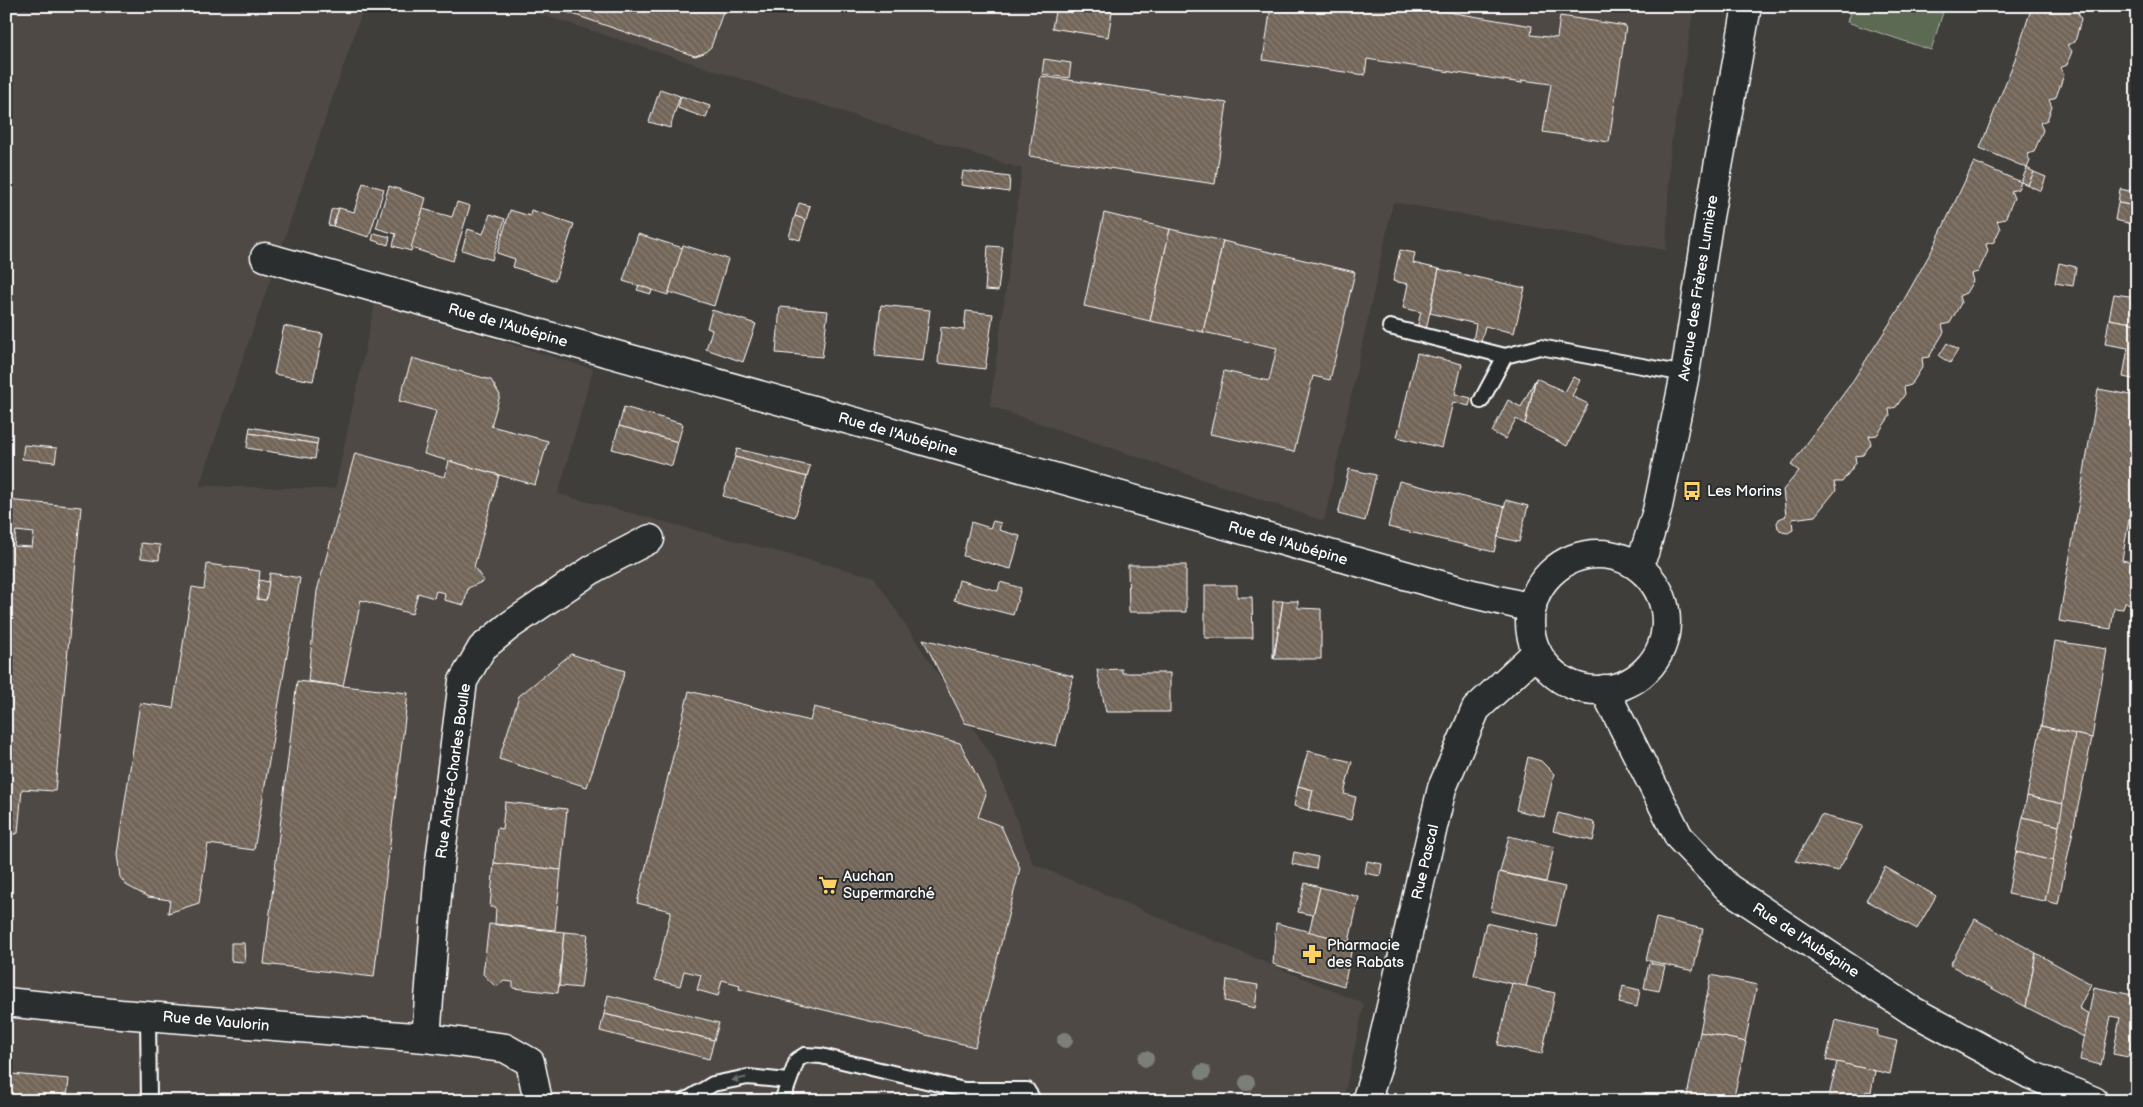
<svg xmlns="http://www.w3.org/2000/svg" width="2143" height="1107" font-family="'Balsamiq Sans',sans-serif">
  <defs>
    <pattern id="building-back-hatch" width="6" height="6" patternUnits="userSpaceOnUse" patternTransform="scale(1.25)"><rect width="6" height="6" fill="#726559"/><path d="M-1 5l2 2M0 0l6 6M5-1l2 2" fill="none" stroke="#877c72"/></pattern>
  </defs>
  <rect width="100%" height="100%" fill="#403e3b"/>
  <filter id="ink" filterUnits="userSpaceOnUse"><feTurbulence type="fractalNoise" baseFrequency=".02" numOctaves="2"/><feDisplacementMap in="SourceGraphic" scale="10" xChannelSelector="R" yChannelSelector="G"/><feConvolveMatrix kernelMatrix="1 2 1 2 8 2 1 2 1" color-interpolation-filters="sRGB"/></filter>
  <g filter="url(#ink)">
    <g fill="#4f4a44">
      <path d="M6,6H364L199,486L335,489L375,303L593,369L558,494L874,577L994,760L1033,864L1364,1004L1343,1101H6Z"/>
      <path d="M515,6H1694L1670,151L1666,250L1393,202L1324,521L990,406L1022,169Z"/>
    </g>
    <path fill="#5b6a53" stroke="#adb4a9" d="M1852,6H1945L1931,50L1847,22Z"/>
    <g fill="url(#building-back-hatch)" stroke="#fff" fill-rule="evenodd">
      <path d="M549,6H725L711,47L704,53L695,56Z"/>
      <path d="M1056,6H1080L1112,12L1108,37L1052,28Z"/>
      <path d="M1271,6H1413L1532,26L1531,35L1557,38L1560,16L1626,26L1609,142L1543,132L1551,84L1522,80V83L1367,59L1365,75L1263,60Z"/>
      <path d="M2032,6H2085V9L2078,13L2081,19L2075,42L2067,45L2072,51L2067,65L2060,68L2064,75L2056,97L2049,100L2052,107L2047,120L2040,123L2043,130L2034,152L2027,154L2030,161L2027,168L1980,148L2015,59Z"/>
      <path d="M1044,59L1071,63L1069,78L1042,74Z"/>
      <path d="M1041,76L1227,103L1215,184L1029,156Z"/>
      <path d="M660,89L680,96L670,128L649,122Z"/>
      <path d="M681,96L710,106L706,118L678,108Z"/>
      <path d="M1974,162L2021,182L2018,189L2011,191L2014,198L2005,219L1997,221L2000,229L1994,242L1986,244L1988,251L1978,272L1971,274L1973,281L1966,293L1959,296L1961,303L1950,323L1942,325L1944,332L1929,357L1922,358L1923,366L1911,385L1904,387L1905,394L1896,407L1889,409L1890,416L1877,435L1869,436L1871,444L1863,455L1855,456L1856,463L1842,482H1834L1836,490L1815,516L1792,519L1793,530L1788,533L1782,532L1778,528L1777,523L1779,519L1786,516L1783,490L1799,471L1791,465L1850,385L1897,312L1932,250Z"/>
      <path d="M2027,168L2034,172L2028,185L2021,182Z"/>
      <path d="M963,171L1010,177L1009,192L961,185Z"/>
      <path d="M2034,172L2046,177L2041,191L2028,185Z"/>
      <path d="M363,183L384,189L369,237L333,226L339,208L354,212Z"/>
      <path d="M389,186L426,198L411,251L393,246L396,234L376,228Z"/>
      <path d="M2131,188L2137,189V206L2118,203L2120,189L2130,191Z"/>
      <path d="M457,202L470,206L453,261L411,248L423,209L452,217Z"/>
      <path d="M799,203L810,206L806,220L795,216Z"/>
      <path d="M2118,203L2137,206V225L2115,220Z"/>
      <path d="M339,208L333,226L328,225L331,210Z"/>
      <path d="M510,210L530,216L531,210L574,224L555,281L513,267L515,259L497,253Z"/>
      <path d="M1104,213L1170,229L1150,321L1084,306Z"/>
      <path d="M490,214L505,219L492,260L462,250L468,229L483,234Z"/>
      <path d="M795,216L806,220L800,240L789,237Z"/>
      <path d="M1170,229L1223,241L1203,332L1150,321Z"/>
      <path d="M374,233L390,237L388,245L372,240Z"/>
      <path d="M638,234L683,248L668,295L623,281Z"/>
      <path d="M1223,241L1355,272L1330,380L1313,376L1294,452L1210,434L1224,371L1269,381L1277,348L1203,332Z"/>
      <path d="M683,245L728,259L714,306L669,292Z"/>
      <path d="M988,246L1003,247L998,291L985,290Z"/>
      <path d="M1400,250L1415,253L1413,263L1439,269L1426,330L1417,328L1421,312L1403,308L1408,284L1393,281Z"/>
      <path d="M2059,263L2076,267L2073,286L2055,283Z"/>
      <path d="M1439,269L1525,288L1514,333L1485,326L1481,342L1473,340L1476,324L1430,313Z"/>
      <path d="M639,285L652,290L651,294L637,290Z"/>
      <path d="M2114,294L2137,297V324L2109,319Z"/>
      <path d="M881,305L930,310L923,361L875,356Z"/>
      <path d="M780,307L828,311L822,357L776,353Z"/>
      <path d="M712,310L756,324L743,362L706,349L712,330L707,328Z"/>
      <path d="M966,311L993,314L985,369L938,363L941,327L964,330Z"/>
      <path d="M2109,319L2137,324V380L2123,377L2128,348L2105,344Z"/>
      <path d="M284,326L323,334L313,381L274,374Z"/>
      <path d="M1947,343L1958,350L1950,363L1939,356Z"/>
      <path d="M1417,353L1462,364L1455,394L1471,398L1469,406L1453,402L1442,448L1397,437Z"/>
      <path d="M412,358L491,380L500,395L491,426L548,441L535,485L424,454L436,411L399,401Z"/>
      <path d="M1573,377L1580,380L1572,396L1588,404L1567,446L1525,424L1536,378L1565,392Z"/>
      <path d="M1535,380L1525,424L1516,419L1505,439L1492,432L1508,400L1521,407Z"/>
      <path d="M2098,389L2137,396V474L2122,560L2132,562L2131,569L2137,570V598L2136,604L2125,603L2123,609L2114,608L2111,629L2059,621Z"/>
      <path d="M624,407L683,424L678,442L619,426Z"/>
      <path d="M619,426L678,442L672,466L612,449Z"/>
      <path d="M250,427L318,439L317,444L249,433Z"/>
      <path d="M249,433L317,444L315,459L247,448Z"/>
      <path d="M24,445L57,448L55,462L22,459Z"/>
      <path d="M737,449L810,466L807,477L735,457Z"/>
      <path d="M355,453L445,477L449,461L499,475L474,567L484,581L468,588L464,605L444,600L445,593L436,591L434,598L418,593L412,614L361,600L343,686L308,681L317,591Z"/>
      <path d="M735,457L807,477L795,517L723,496Z"/>
      <path d="M1349,469L1376,475L1365,521L1338,514Z"/>
      <path d="M1399,481L1505,507L1494,552L1388,527Z"/>
      <path d="M6,500L81,507L55,791L22,789L18,833L6,837ZM16,531L34,533L32,547L14,546Z"/>
      <path d="M1506,500L1528,506L1519,542L1498,537Z"/>
      <path d="M993,521L1001,523L999,530L1020,536L1011,569L963,556L971,522L990,528Z"/>
      <path d="M141,543L160,545L159,560L141,558Z"/>
      <path d="M207,564L260,571L257,599L266,600L270,573L300,578L254,850L208,844L199,903L168,913L170,900L148,897L126,885L120,877L117,854L140,703L173,708L192,587L204,589Z"/>
      <path d="M1128,565H1186V612H1129Z"/>
      <path d="M259,580L269,582L266,600L257,599Z"/>
      <path d="M959,580L998,591L1000,582L1021,588L1013,615L954,600Z"/>
      <path d="M1205,585H1237V597H1252L1253,638H1205Z"/>
      <path d="M1273,601H1283L1273,659Z"/>
      <path d="M1283,601H1298V608L1321,609V659H1274Z"/>
      <path d="M923,639L1073,676L1056,746L965,723Z"/>
      <path d="M2055,641L2107,649L2092,738L2041,726Z"/>
      <path d="M571,654L625,671L587,787L499,759L519,696Z"/>
      <path d="M1122,669V673H1170V712H1106L1097,670Z"/>
      <path d="M297,681L408,693L374,977L264,964Z"/>
      <path d="M689,691L810,721L814,707L960,743L986,794L978,817L1001,826L1020,868L975,1047L739,989L740,985L722,980L718,996L697,990L701,975L684,971L680,986L655,980L671,911L637,903Z"/>
      <path d="M2041,726L2075,734L2063,804L2027,796Z"/>
      <path d="M2075,734L2092,738L2058,904L2045,901Z"/>
      <path d="M1308,751L1352,762L1344,794L1356,797L1351,820L1308,810L1313,790L1298,786Z"/>
      <path d="M1528,757L1541,761L1554,774L1544,817L1516,810Z"/>
      <path d="M1298,786L1313,790L1308,810L1294,806Z"/>
      <path d="M2027,796L2063,804L2059,826L2023,817Z"/>
      <path d="M505,802L567,809L561,870L494,863L497,828L502,829Z"/>
      <path d="M1558,813L1593,822L1596,827L1593,841L1553,831Z"/>
      <path d="M1821,815L1863,826L1838,871L1795,861Z"/>
      <path d="M2023,817L2059,826L2053,861L2016,852Z"/>
      <path d="M1509,836L1554,847L1546,882L1500,872Z"/>
      <path d="M1294,852L1318,857L1316,869L1292,864Z"/>
      <path d="M2016,852L2053,861L2045,901L2008,894Z"/>
      <path d="M1367,861L1382,864L1380,876L1365,873Z"/>
      <path d="M494,863L561,870L555,930L495,924L496,907H490Z"/>
      <path d="M1885,867L1936,896L1917,929L1866,900Z"/>
      <path d="M1499,872L1565,887L1556,926L1491,911Z"/>
      <path d="M1305,883L1320,887L1313,915L1298,912Z"/>
      <path d="M1320,887L1359,897L1349,942L1309,932Z"/>
      <path d="M1656,918L1703,929L1693,971L1646,960Z"/>
      <path d="M1975,919L2036,953L2026,1007L1950,965Z"/>
      <path d="M1276,923L1353,943L1344,986L1273,964Z"/>
      <path d="M1486,923L1538,935L1526,987L1474,975Z"/>
      <path d="M489,924L564,932L558,993L513,988V982L504,981L496,987L483,974Z"/>
      <path d="M564,932L588,934L581,988L559,986Z"/>
      <path d="M231,943H244L245,962L231,961Z"/>
      <path d="M2036,953L2091,984L2079,1008L2089,1014L2084,1037L2026,1007Z"/>
      <path d="M1649,963L1665,966L1659,991L1644,988Z"/>
      <path d="M1711,975L1757,985L1745,1042L1700,1032Z"/>
      <path d="M1227,980L1258,985L1255,1008L1225,1001Z"/>
      <path d="M1512,983L1555,993L1542,1054L1498,1045Z"/>
      <path d="M1623,986L1640,990L1637,1007L1619,1003Z"/>
      <path d="M2094,987L2137,996V1017L2128,1057L2113,1054L2120,1018L2111,1016L2101,1065L2080,1060Z"/>
      <path d="M608,995L719,1023L714,1040L604,1014Z"/>
      <path d="M604,1014L714,1040L709,1059L600,1031Z"/>
      <path d="M2137,1017V1057L2129,1056Z"/>
      <path d="M1835,1020L1878,1030L1877,1036L1897,1041L1890,1074L1826,1060Z"/>
      <path d="M1700,1032L1746,1042L1733,1101H1686Z"/>
      <path d="M1837,1062L1875,1071L1871,1092L1866,1091L1864,1101H1828Z"/>
      <path d="M12,1074L69,1079L67,1098L99,1101H10Z"/>
      <path d="M338,1096L370,1101H338Z"/>
    </g>
    <g fill="none" stroke-linecap="round" stroke-linejoin="round">
      <g stroke="#fff" stroke-width="18">
        <g id="service">
          <path d="M1390,327L1505,356"/>
          <path d="M1481,401L1505,356L1540,347L1685,374"/>
          <path d="M148,1016L149,1101"/>
          <path d="M685,1101L713,1084L748,1077L788,1081"/>
          <path d="M782,1101L797,1060L805,1055L821,1056L964,1090H1027L1034,1101"/>
        </g>
      </g>
      <g stroke="#fff" stroke-width="31">
        <g id="minor">
          <path d="M265,257L1469,593L1532,608"/>
          <circle cx="1598" cy="622" r="68"/>
          <path d="M1633,563L1644,553L1657,511L1685,374L1709,217L1747,6"/>
          <path d="M1604,689L1679,837L1728,888L1911,1010L2031,1075L2094,1101"/>
          <path d="M6,1002L121,1014L426,1038L505,1048L530,1062L538,1101"/>
          <path d="M426,1038L439,869L463,681L482,648L509,626L596,567L650,539"/>
          <path d="M1366,1101L1376,1071L1442,788L1476,709L1537,652"/>
        </g>
      </g>
      <use href="#service" stroke="#2a2d2e" stroke-width="14"/>
      <use href="#minor" stroke="#2a2d2e" stroke-width="28"/>
    </g>
    <g fill="#7c7f78">
      <circle cx="1065" cy="1040" r="8"/>
      <circle cx="1146" cy="1059" r="8"/>
      <circle cx="1203" cy="1072" r="8"/>
      <circle cx="1247" cy="1083" r="8"/>
    </g>
    <defs><path id="oneway-solid" d="M-6-.8H1V-3.2L6.5 0L1 3.2V.8H-6Z" transform="scale(1.25)"/></defs>
    <use fill="#6a6c6d" href="#oneway-solid" transform="translate(739 1079) rotate(169)"/>
  </g>
  <defs>
    <g id="bus-bare" transform="scale(1.5)"><path d="M-5-6H5V4H4V6H2V4H-2V6H-4V4H-5ZM-3.5-4V0h7V-4ZM-3.5 1.2v1.5H-2V1.2ZM2 1.2v1.5H3.5V1.2Z" fill="#ffd166" stroke="#2a2d2e" stroke-width="2.5" paint-order="stroke"/></g>
    <g id="supermarket-bare" transform="scale(1.5)"><path d="M-6-5.5h2.5l.6 2H6L4.5 2H-2.5L-4.4-4H-6ZM-1.5 3.2a1.3 1.3 0 1 0 .1 0ZM3 3.2a1.3 1.3 0 1 0 .1 0Z" fill="#ffd166" stroke="#2a2d2e" stroke-width="2.5" paint-order="stroke"/></g>
    <g id="pharmacy-bare" transform="scale(1.5)"><path d="M-2-6h4v4h4v4h-4v4h-4v-4h-4v-4h4Z" fill="#ffd166" stroke="#2a2d2e" stroke-width="2.5" paint-order="stroke"/></g>
  </defs>
  <g fill-rule="evenodd">
    <use href="#bus-bare" x="1692" y="491"/>
    <use href="#supermarket-bare" x="828" y="885"/>
    <use href="#pharmacy-bare" x="1312" y="954"/>
  </g>
  <g text-anchor="middle" stroke-width="4" stroke-linejoin="round" paint-order="stroke">
    <g font-size="15" fill="#fff" stroke="#2a2d2e">
      <text transform="translate(1698 288) rotate(-81)" y="5">Avenue des Frères Lumière</text>
      <text transform="translate(508 325) rotate(16)" y="5">Rue de l'Aubépine</text>
      <text transform="translate(898 434) rotate(16)" y="5">Rue de l'Aubépine</text>
      <text transform="translate(1288 543) rotate(16)" y="5">Rue de l'Aubépine</text>
      <text transform="translate(453 771) rotate(-82)" y="5">Rue André-Charles Boulle</text>
      <text transform="translate(1425 862) rotate(-77)" y="5">Rue Pascal</text>
      <text transform="translate(1806 940) rotate(33)" y="5">Rue de l'Aubépine</text>
      <text transform="translate(216 1021) rotate(5)" y="5">Rue de Vaulorin</text>
    </g>
    <g font-size="15" fill="#fff" stroke="#2a2d2e" text-anchor="start">
      <text x="1707" y="496">Les Morins</text>
      <text x="843" y="881">Auchan<tspan x="843" dy="17">Supermarché</tspan></text>
      <text x="1327" y="950">Pharmacie<tspan x="1327" dy="17">des Rabats</tspan></text>
    </g>
  </g>
  <rect width="2143" height="1107" fill="none" stroke="#2a2d2e" stroke-width="25"/>
  <rect x="12" y="12" width="2118" height="1082" fill="none" stroke="#fff" stroke-width="2" filter="url(#ink)"/>
</svg>
